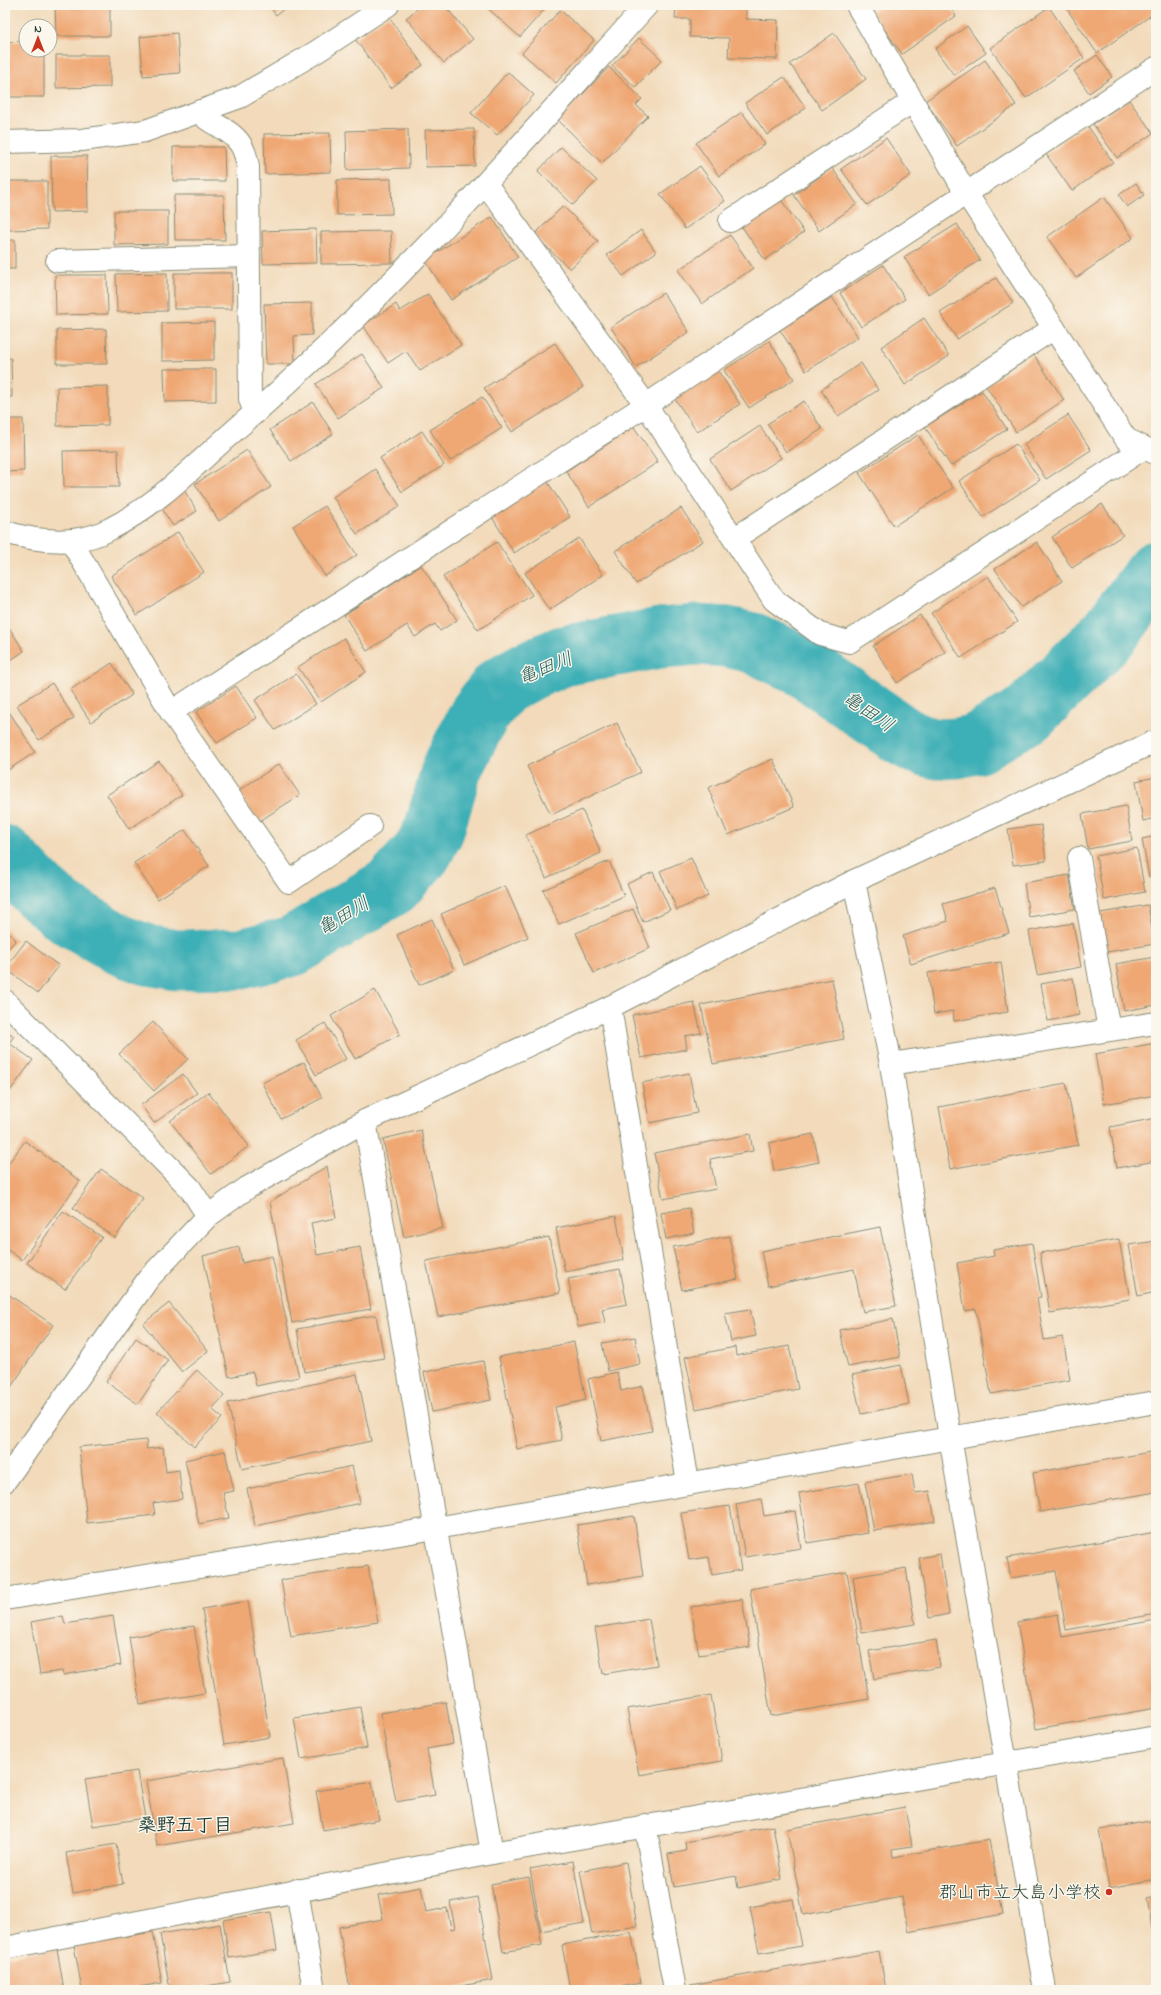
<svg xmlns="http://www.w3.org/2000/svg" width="1161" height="1995" font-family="'Indie Flower','Klee One',sans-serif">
  <rect width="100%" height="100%" fill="#fbf7ec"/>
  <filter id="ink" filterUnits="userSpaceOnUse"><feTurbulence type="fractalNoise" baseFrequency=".025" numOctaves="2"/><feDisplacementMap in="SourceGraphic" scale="8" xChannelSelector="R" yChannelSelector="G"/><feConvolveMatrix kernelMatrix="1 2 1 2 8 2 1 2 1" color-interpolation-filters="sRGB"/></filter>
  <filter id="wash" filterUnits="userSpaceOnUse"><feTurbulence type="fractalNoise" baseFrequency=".012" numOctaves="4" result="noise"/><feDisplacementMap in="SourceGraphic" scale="16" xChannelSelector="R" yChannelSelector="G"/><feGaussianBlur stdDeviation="0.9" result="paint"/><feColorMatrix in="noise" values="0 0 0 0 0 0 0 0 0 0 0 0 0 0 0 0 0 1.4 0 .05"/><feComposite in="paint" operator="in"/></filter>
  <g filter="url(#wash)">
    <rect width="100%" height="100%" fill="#f2daba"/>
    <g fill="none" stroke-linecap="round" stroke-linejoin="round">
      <path stroke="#3eafb6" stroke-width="61" d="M5,856L39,891L61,910L118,944L147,955L177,960L241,959L293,946L392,886L422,853L434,830L452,768L480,713L501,686L530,670L563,656L660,638L698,635L727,637L753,643L801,665L901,735L917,744L937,749L957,748L976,744L1029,713L1108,635L1156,571"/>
    </g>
    <g id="blocks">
      <g fill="#efa773">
        <path d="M55,5H110V36H56Z"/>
        <path d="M268,5H289L276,15Z"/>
        <path d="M422,5H444L473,39L444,63L406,18Z"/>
        <path d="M484,5H548L520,37Z"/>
        <path d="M676,5H746V19L778,20L777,59L728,58L729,38L690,37V19H675Z"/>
        <path d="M882,5H948L956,16L902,54L872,12Z"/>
        <path d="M1073,5H1156V12L1097,53L1067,9Z"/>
        <path d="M1049,7L1084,58L1026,98L990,48Z"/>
        <path d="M560,10L594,40L556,83L522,53Z"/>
        <path d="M388,16L423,65L391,88L355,39Z"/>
        <path d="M967,26L986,53L954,75L935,49Z"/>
        <path d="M177,33L180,73L143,76L140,37Z"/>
        <path d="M834,33L866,79L822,110L790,64Z"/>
        <path d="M639,38L662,60L635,87L612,66Z"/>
        <path d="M26,41V50H44V97H5V42Z"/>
        <path d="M56,55H110V87L56,88Z"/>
        <path d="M1097,55L1112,77L1089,93L1074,71Z"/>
        <path d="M985,60L1016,105L957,146L925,101Z"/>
        <path d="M609,67L642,99L636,105L648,116L602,163L558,120Z"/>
        <path d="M508,72L534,95L497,135L471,113Z"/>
        <path d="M784,77L806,108L767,135L745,103Z"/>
        <path d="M1129,100L1153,133L1117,158L1093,124Z"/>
        <path d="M742,112L765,144L719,176L696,143Z"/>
        <path d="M1087,125L1113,162L1072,191L1046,154Z"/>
        <path d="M408,129L409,168L347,170L346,131Z"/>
        <path d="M474,129L475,166L426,167L425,130Z"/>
        <path d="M330,133L331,172L265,174L264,134Z"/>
        <path d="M886,138L911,175L867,205L841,169Z"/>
        <path d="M173,147H224L225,181H173Z"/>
        <path d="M561,147L597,181L573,205L538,171Z"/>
        <path d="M51,156H87L88,211L52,212Z"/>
        <path d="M700,166L725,201L685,229L660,194Z"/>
        <path d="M832,168L857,204L819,231L794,195Z"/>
        <path d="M391,179L392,214L337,215V180Z"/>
        <path d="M6,181H47V229L7,230Z"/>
        <path d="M1136,183L1144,195L1127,207L1119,195Z"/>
        <path d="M174,195H224L225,240H175Z"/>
        <path d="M779,197L804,232L765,260L740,224Z"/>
        <path d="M1104,197L1133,238L1076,278L1047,237Z"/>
        <path d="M563,206L598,241L570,269L534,235Z"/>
        <path d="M114,211H168V244L114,245Z"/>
        <path d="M492,217L518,257L451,300L425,260Z"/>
        <path d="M957,224L980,260L928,294L904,257Z"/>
        <path d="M316,229L317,263L263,264L262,231Z"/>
        <path d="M641,230L656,252L623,276L607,255Z"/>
        <path d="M391,231L392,263L321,264V232Z"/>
        <path d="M730,235L753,268L702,304L678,270Z"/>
        <rect x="5" y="240" width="10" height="29"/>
        <path d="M883,265L905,299L861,327L840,293Z"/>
        <path d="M167,273V311L117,312L116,274Z"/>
        <rect x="174" y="273" width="58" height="36"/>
        <path d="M55,275H107L108,314L56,315Z"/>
        <path d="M996,278L1013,303L957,339L940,313Z"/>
        <path d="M663,293L689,332L636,367L611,327Z"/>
        <path d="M428,294L461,345L420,371L406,351L388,363L363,325L396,304L400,311Z"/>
        <path d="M832,297L858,337L806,371L780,330Z"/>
        <path d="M312,303V335L294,336L295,364H266L264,304Z"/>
        <path d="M924,318L949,356L905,385L881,347Z"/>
        <path d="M214,322V360L162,361V323Z"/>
        <path d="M106,329L107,364H57V330Z"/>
        <path d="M769,341L794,379L749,408L724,370Z"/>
        <path d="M555,343L583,387L512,432L484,388Z"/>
        <path d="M362,354L384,388L338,418L316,384Z"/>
        <path d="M1034,355L1064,400L1016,432L986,386Z"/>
        <path d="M5,358H11L12,397H5Z"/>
        <path d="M861,363L878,390L838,416L821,390Z"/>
        <path d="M164,369H216V401L165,402Z"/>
        <path d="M718,371L740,404L697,432L675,399Z"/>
        <path d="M108,386V425L57,426V387Z"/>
        <path d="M982,391L1007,429L951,466L925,427Z"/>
        <path d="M482,397L502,428L450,461L430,430Z"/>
        <path d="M804,401L822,429L786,452L767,424Z"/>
        <path d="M313,402L333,434L291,461L270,430Z"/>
        <path d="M1068,415L1091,450L1046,479L1024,444Z"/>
        <path d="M5,419H23L24,471L5,472Z"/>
        <path d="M760,426L781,458L731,491L710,459Z"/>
        <path d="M634,427L658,462L589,507L566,471Z"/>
        <path d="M422,431L444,465L402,492L380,458Z"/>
        <path d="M918,435L953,488L894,526L859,473Z"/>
        <path d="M1016,444L1040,480L983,517L959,481Z"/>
        <path d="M118,450L119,487H64L63,451Z"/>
        <path d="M247,450L271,487L219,521L195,484Z"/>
        <path d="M375,469L400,506L357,534L333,497Z"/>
        <path d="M547,481L570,517L514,553L492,517Z"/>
        <path d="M184,490L197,511L173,526L160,506Z"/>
        <path d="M1102,504L1123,535L1072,568L1052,537Z"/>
        <path d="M325,506L357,555L325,576L293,526Z"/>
        <path d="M681,508L703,541L636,584L615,551Z"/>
        <path d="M178,532L204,572L137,615L111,576Z"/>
        <path d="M579,538L603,575L549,610L525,573Z"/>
        <path d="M497,542L532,595L478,630L443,577Z"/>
        <path d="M1037,542L1062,581L1021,607L995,569Z"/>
        <path d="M421,565L457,620L440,631L435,624L415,637L407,625L367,651L344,615Z"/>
        <path d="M988,576L1017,622L961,658L931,613Z"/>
        <path d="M920,615L945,652L897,683L873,646Z"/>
        <path d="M5,621L24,651L5,664Z"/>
        <path d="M344,638L366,672L321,702L298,667Z"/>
        <path d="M112,663L132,695L91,722L70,690Z"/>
        <path d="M296,674L316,704L275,730L255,700Z"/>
        <path d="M52,683L74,718L39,740L17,705Z"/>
        <path d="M236,686L257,718L217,743L196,712Z"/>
        <path d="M10,713L35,752L5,772V716Z"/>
        <path d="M617,723L641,772L551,815L527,766Z"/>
        <path d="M773,759L794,807L728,835L708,788Z"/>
        <path d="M159,761L182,795L129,829L107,795Z"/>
        <path d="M279,764L300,795L258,822L238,791Z"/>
        <path d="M1156,777V818L1143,821L1136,781Z"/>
        <path d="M1126,806L1132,841L1088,849L1082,814Z"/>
        <path d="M582,810L601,853L546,878L526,835Z"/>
        <path d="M1041,825L1046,861L1013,865L1008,829Z"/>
        <path d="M185,830L209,866L158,899L134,863Z"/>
        <path d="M1156,836V876L1149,877L1142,839Z"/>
        <path d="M1137,848L1145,892L1104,900L1096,856Z"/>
        <path d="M691,858L708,896L677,910L660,871Z"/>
        <path d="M609,861L624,896L559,924L543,890Z"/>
        <path d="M653,872L670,910L643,922L627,884Z"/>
        <path d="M1069,875L1075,909L1029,917L1024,883Z"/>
        <path d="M505,886L528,937L464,965L441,914Z"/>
        <path d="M995,888L1009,933L911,964L903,936L948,921L943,904Z"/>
        <path d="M1156,898V919H1155L1152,899Z"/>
        <path d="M1148,905L1155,944L1107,952L1100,913Z"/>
        <path d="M633,909L650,948L594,973L576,933Z"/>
        <path d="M432,919L454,970L419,985L397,935Z"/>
        <path d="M1073,923L1081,967L1037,975L1029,931Z"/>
        <path d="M5,929L16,940L5,952Z"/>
        <path d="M26,941L59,966L38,993L5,968Z"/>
        <path d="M1155,957L1156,1005L1124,1011L1116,964Z"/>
        <path d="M1001,962L1008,1012L954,1021L953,1011L934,1014L928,973Z"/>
        <path d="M1073,978L1079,1015L1048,1021L1041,984Z"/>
        <path d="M832,979L844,1039L713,1064L701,1005Z"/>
        <path d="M375,990L400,1034L355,1059L331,1016Z"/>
        <path d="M694,1002L701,1033L685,1036L687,1049L641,1058L632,1015Z"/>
        <path d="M153,1022L188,1059L154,1091L119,1054Z"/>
        <path d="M325,1023L346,1059L316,1075L296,1040Z"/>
        <path d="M5,1030L14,1036L9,1043L33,1060L7,1095L5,1093Z"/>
        <path d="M1156,1043V1095L1104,1104L1095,1054Z"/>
        <path d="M304,1062L322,1098L281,1119L262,1083Z"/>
        <path d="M689,1073L697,1113L650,1123L642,1083Z"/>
        <path d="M183,1074L197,1093L154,1123L141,1105Z"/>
        <path d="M1066,1083L1078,1145L950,1169L939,1107Z"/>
        <path d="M208,1092L249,1146L211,1174L170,1121Z"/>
        <path d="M1156,1118V1161L1117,1168L1110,1127Z"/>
        <path d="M421,1130L443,1228L404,1237L383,1139Z"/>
        <path d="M750,1134L753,1151L710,1159L716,1189L663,1199L654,1153Z"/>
        <path d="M813,1134L819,1162L774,1171L769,1143Z"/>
        <path d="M25,1141L80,1181L22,1260L5,1248V1168Z"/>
        <path d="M327,1166L336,1218L311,1223L317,1255L360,1247L371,1309L292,1323L270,1202Z"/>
        <path d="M101,1169L143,1198L115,1238L73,1208Z"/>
        <path d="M689,1208L694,1233L666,1239L661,1213Z"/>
        <path d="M63,1211L102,1237L65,1289L27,1263Z"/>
        <path d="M616,1216L624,1260L565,1272L556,1228Z"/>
        <path d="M880,1227L896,1306L863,1312L854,1269L768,1286L761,1251Z"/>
        <path d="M729,1236L738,1279L682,1290L673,1247Z"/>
        <path d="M549,1237L560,1293L438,1317L426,1261Z"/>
        <path d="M1119,1239L1130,1299L1050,1313L1040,1253Z"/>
        <path d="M1156,1241V1292L1138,1296L1129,1245Z"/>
        <path d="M1032,1243L1041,1297L1037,1298L1044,1340L1063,1337L1070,1380L991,1394L976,1309L965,1311L957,1263L994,1256L993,1250Z"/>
        <path d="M239,1247L242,1263L272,1256L299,1377L256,1386L253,1372L229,1377L203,1256Z"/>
        <path d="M620,1269L627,1304L602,1309L605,1322L578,1327L568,1279Z"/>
        <path d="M5,1292L53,1325L5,1396Z"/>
        <path d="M169,1303L208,1351L182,1372L143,1324Z"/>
        <path d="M750,1309L756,1336L731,1341L725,1313Z"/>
        <path d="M376,1315L384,1358L304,1372L297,1329Z"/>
        <path d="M893,1319L900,1357L848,1367L840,1330Z"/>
        <path d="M635,1337L640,1364L608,1371L602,1343Z"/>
        <path d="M136,1338L168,1360L138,1404L106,1382Z"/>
        <path d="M574,1342L586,1400L555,1407L562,1440L517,1449L499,1357Z"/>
        <path d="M789,1346L798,1389L696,1409L685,1357L735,1347L736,1356Z"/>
        <path d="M483,1361L491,1400L432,1412L424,1372Z"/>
        <path d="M901,1365L909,1404L861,1414L852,1375Z"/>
        <path d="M197,1370L224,1396L212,1409L222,1418L194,1447L157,1412Z"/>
        <path d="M617,1372L621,1391L643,1386L652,1431L601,1441L588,1379Z"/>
        <path d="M357,1374L371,1441L242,1469L228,1403Z"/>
        <path d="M146,1440L147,1449L163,1447L166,1472L179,1470L182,1499L153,1503L155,1515L87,1523L79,1447Z"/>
        <path d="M225,1451L234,1491L223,1493L229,1518L199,1524L185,1460Z"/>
        <path d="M1156,1451V1492L1040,1512L1033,1473Z"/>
        <path d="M352,1466L360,1503L255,1526L247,1489Z"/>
        <path d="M912,1474L915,1493L930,1491L935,1521L874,1531L865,1482Z"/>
        <path d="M859,1483L868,1533L807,1543L799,1493Z"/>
        <path d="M761,1499L764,1516L795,1511L801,1548L745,1557L736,1504Z"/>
        <path d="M730,1506L741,1570L712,1575L709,1557L689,1560L681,1513Z"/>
        <path d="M634,1516L643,1576L587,1585L577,1525Z"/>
        <path d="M1156,1532V1614L1066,1630L1056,1571L1011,1578L1007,1558Z"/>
        <path d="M940,1554L949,1614L929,1618L919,1558Z"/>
        <path d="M368,1566L378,1622L291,1636L281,1580Z"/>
        <path d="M906,1568L915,1624L862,1633L853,1577Z"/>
        <path d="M847,1572L869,1699L771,1716L750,1589Z"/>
        <path d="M742,1599L750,1647L699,1655L691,1607Z"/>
        <path d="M248,1601L270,1737L224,1745L202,1609Z"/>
        <path d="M1058,1614L1062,1637L1156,1620V1708L1036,1729L1017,1622Z"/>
        <path d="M63,1616L65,1624L113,1616L121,1665L63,1675L62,1671L40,1674L31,1622Z"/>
        <path d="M649,1619L657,1665L603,1674L595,1628Z"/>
        <path d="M194,1626L205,1693L140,1704L129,1637Z"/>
        <path d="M936,1640L940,1667L874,1679L869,1651Z"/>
        <path d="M711,1695L722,1761L639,1775L627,1709Z"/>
        <path d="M446,1702L453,1744L427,1749L435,1795L396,1802L380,1713Z"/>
        <path d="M360,1707L367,1748L301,1759L294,1718Z"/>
        <path d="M283,1758L294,1823L157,1846L146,1781Z"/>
        <path d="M137,1771L145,1818L93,1826L85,1779Z"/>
        <path d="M372,1782L379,1820L323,1830L316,1791Z"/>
        <path d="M905,1807L912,1846L892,1849L893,1857L989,1840L1003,1914L908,1932L902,1897L803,1915L787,1829Z"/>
        <path d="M1156,1820V1879L1109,1888L1099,1830Z"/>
        <path d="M773,1826L782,1879L738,1888L736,1876L674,1887L668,1854L686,1851L685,1842Z"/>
        <path d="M116,1844L123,1884L73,1893L66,1853Z"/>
        <path d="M573,1861L584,1923L541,1931L530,1869Z"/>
        <path d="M626,1862L637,1926L592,1934L580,1871Z"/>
        <path d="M529,1877L542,1945L503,1952L491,1884Z"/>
        <path d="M421,1887L426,1912L447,1908L451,1929L455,1928L450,1902L478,1897L493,1980L440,1990H350L339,1927L383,1919L378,1895Z"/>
        <path d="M1156,1897V1943L1155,1944L1147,1899Z"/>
        <path d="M793,1899L802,1946L759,1953L750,1907Z"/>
        <path d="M271,1912L277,1950L229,1958L223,1920Z"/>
        <path d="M220,1924L230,1982L183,1990H170L160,1934Z"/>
        <path d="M153,1932L162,1983L121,1990H82L74,1945Z"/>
        <path d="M631,1932L641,1983L604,1990H570L562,1945Z"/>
        <path d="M57,1948L64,1990H5V1957Z"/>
        <path d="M879,1951L886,1990H691L690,1985Z"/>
      </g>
    </g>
  </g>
  <g filter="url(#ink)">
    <use href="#blocks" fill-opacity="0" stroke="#888c77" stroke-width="1"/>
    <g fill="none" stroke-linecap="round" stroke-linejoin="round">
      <g stroke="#888c77" stroke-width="24">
        <g id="minor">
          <path d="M857,5L966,193L1126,439L1155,453"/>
          <path d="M200,111C205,119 210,121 217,125C237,136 245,145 248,167L250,399L255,413"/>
          <path d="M5,142L82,140L145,131L240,97L316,52L388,5"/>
          <path d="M486,184L646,405L774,600L820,634L849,642L1144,448"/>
          <path d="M730,221L913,101"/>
          <path d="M57,261L249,256"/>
          <path d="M5,532C38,542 79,546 110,529C157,505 196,464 235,430C385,301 515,151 647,5"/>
          <path d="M734,539L1054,328"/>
          <path d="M71,541L171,712L289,882L370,826"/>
          <path d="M171,712L646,405L1156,68"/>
          <path d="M1079,858L1109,1030"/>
          <path d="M854,881L891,1064L950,1437L1045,1990"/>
          <path d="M5,1001L190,1188L208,1216"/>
          <path d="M610,1007L688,1483"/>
          <path d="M891,1064L1156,1023"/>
          <path d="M365,1121L492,1853"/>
          <path d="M5,1481L149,1278L208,1216L247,1188L365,1121L610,1007L854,881L1156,741"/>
          <path d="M5,1599L436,1528L1156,1402"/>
          <path d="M645,1825L675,1990"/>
          <path d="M297,1890L314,1990"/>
          <path d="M5,1948L492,1853L1156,1737"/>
        </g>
      </g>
      <use href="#minor" stroke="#fff" stroke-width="22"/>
    </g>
  </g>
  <circle fill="#c8321e" stroke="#fbf7ec" stroke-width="1.5" cx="1109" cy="1892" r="4"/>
  <g text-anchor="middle" stroke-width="3" stroke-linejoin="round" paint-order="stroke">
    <g font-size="18" fill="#1f3d34" stroke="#fbf7ec" text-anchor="end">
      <text x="1101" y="1898">郡山市立大島小学校</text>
    </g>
    <g font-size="19" font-style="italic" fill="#285f5b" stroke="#fbf7ec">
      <text transform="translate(545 667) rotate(-22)" y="7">亀田川</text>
      <text transform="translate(869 711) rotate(34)" y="7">亀田川</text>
      <text transform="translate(343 915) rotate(-31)" y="7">亀田川</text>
    </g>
    <g font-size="19" font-weight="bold" fill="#1f3d34" stroke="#fbf7ec">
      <text x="185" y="1831">桑野五丁目</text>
    </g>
  </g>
  <rect width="1161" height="1995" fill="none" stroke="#fbf7ec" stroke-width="20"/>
  <g transform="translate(38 38)"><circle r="19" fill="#fbf7ec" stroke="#a3ada2"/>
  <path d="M0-3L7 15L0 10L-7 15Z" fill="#c8321e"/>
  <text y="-6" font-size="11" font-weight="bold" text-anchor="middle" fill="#1f3d34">N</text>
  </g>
</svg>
